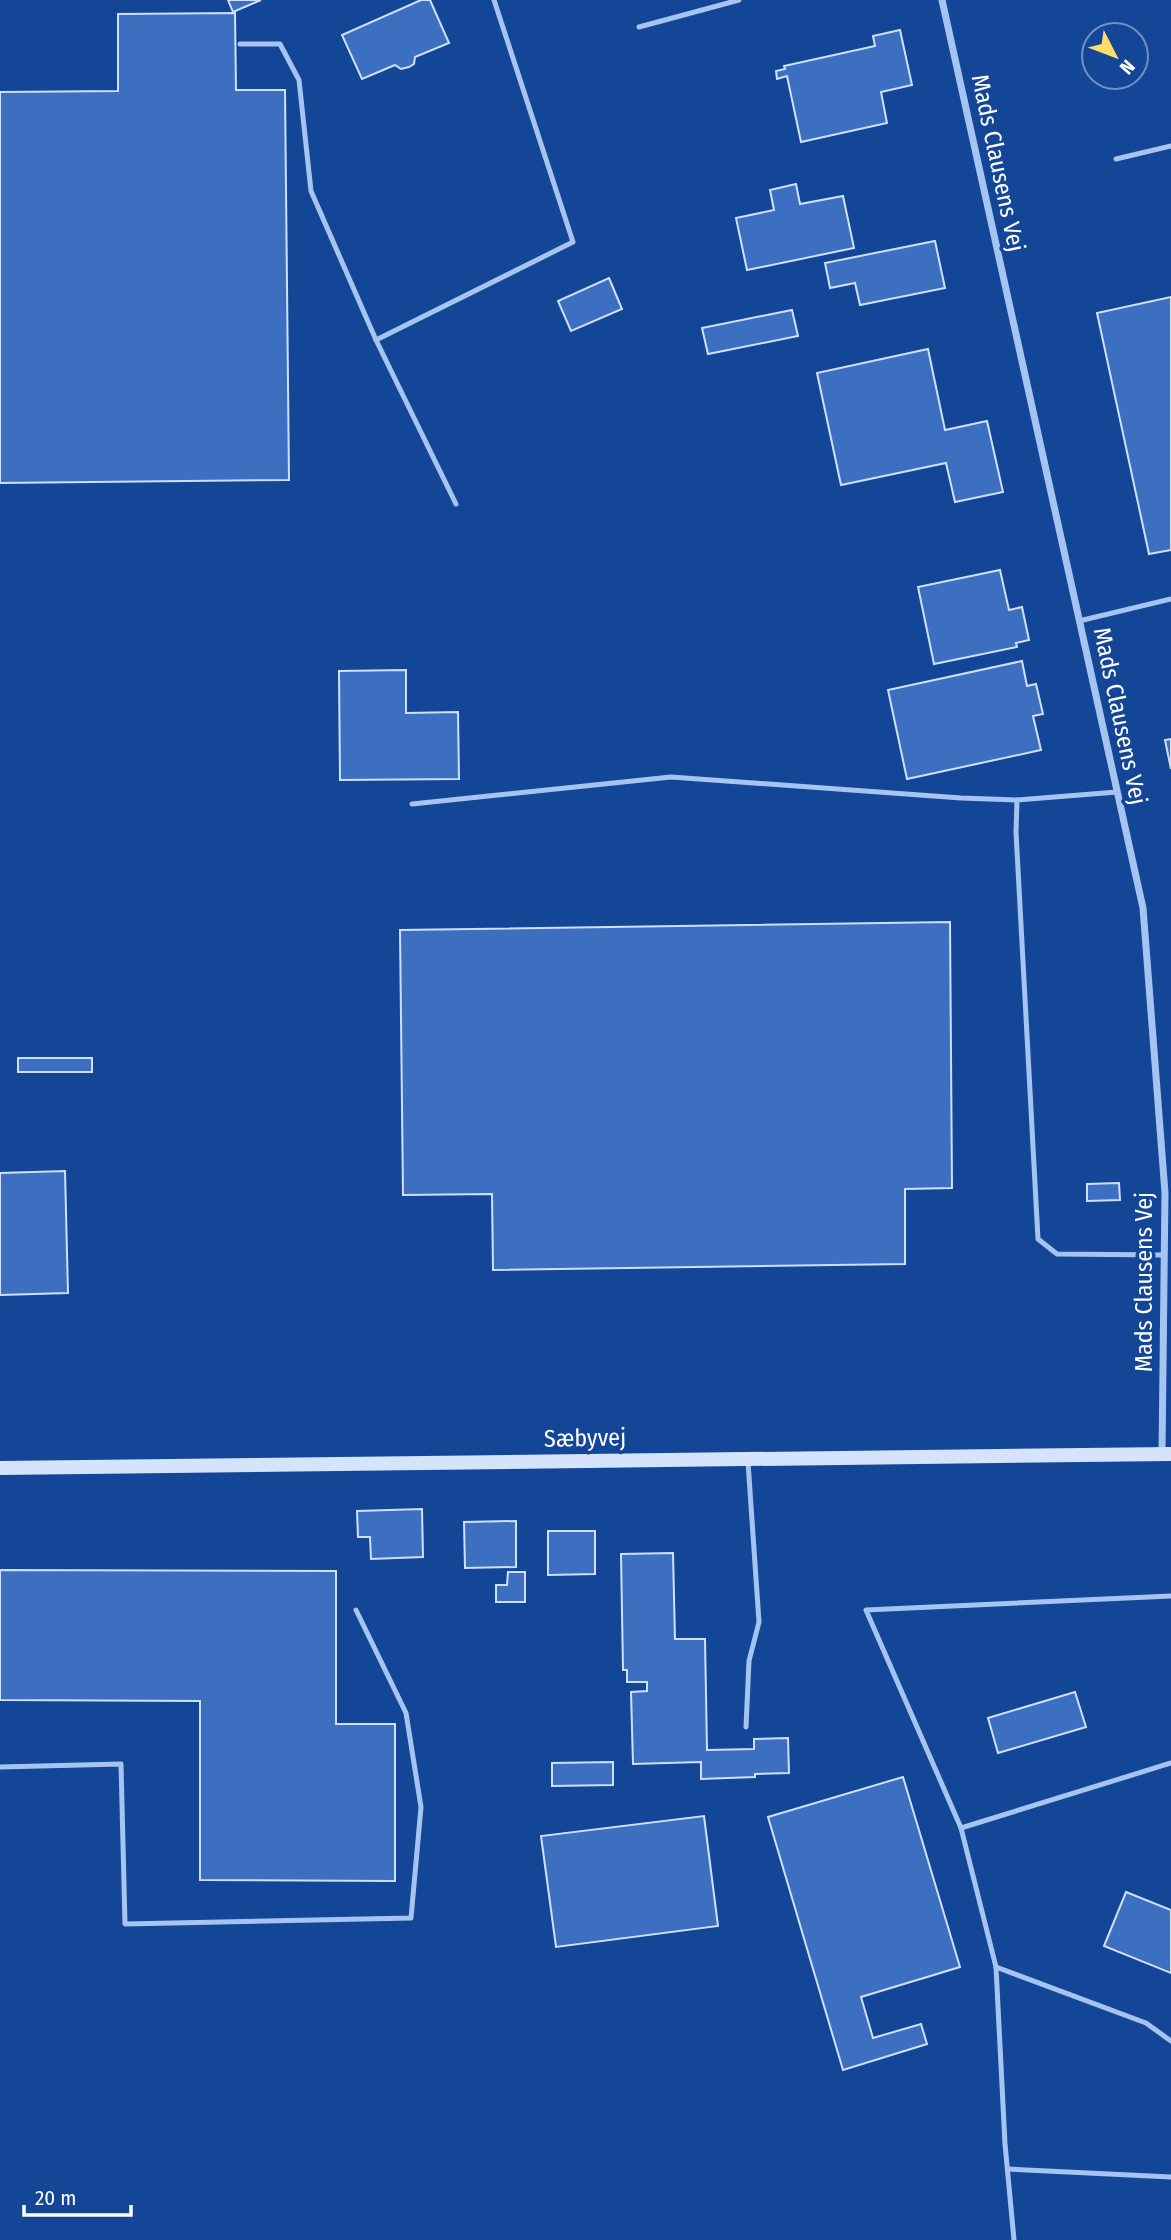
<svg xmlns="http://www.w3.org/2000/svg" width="1171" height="2240" font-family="'Fira Sans Condensed',sans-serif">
  <rect width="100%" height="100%" fill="#144698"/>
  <g fill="#3d6fc0" stroke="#cee0fd" stroke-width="2">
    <path d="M228,0H261L233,12Z"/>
    <path d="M421,0H430L449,43L415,57L414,64L409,67L401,69L395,65L362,79L342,35Z"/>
    <path d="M235,13L236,90H285L289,480L0,483V92L118,91V14Z"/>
    <path d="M900,30L912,85L881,92L887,123L801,142L787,76L777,79L776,71L785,69L784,66L875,46L873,36Z"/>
    <path d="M796,184L800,204L843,196L854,248L747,270L736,218L774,210L770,190Z"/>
    <path d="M935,241L945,288L860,305L855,283L830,288L825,263Z"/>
    <path d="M609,278L622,309L571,331L558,301Z"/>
    <path d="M1171,297V550L1149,554L1097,313Z"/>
    <path d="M792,310L798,336L708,354L702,328Z"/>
    <path d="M928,349L945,430L987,421L1003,492L955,502L946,463L841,485L817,373Z"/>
    <path d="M1000,570L1009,610L1022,607L1029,640L1016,643L1017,647L934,664L918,587Z"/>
    <path d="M1022,661L1027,686L1036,684L1043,714L1033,716L1041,750L907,779L888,690Z"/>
    <path d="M406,670V713L458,712L459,779L340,780L339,671Z"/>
    <path d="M1171,739V769L1165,740Z"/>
    <path d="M950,922L952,1188L905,1189V1264L493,1270L492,1194L403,1195L400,930Z"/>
    <rect x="18" y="1058" width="74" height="14"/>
    <path d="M65,1171L68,1293L0,1295V1173Z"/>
    <path d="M1119,1183L1120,1200L1087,1201V1184Z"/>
    <path d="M422,1509L423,1557L371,1559L370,1537H358L357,1511Z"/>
    <path d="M516,1521V1567L465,1568L464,1522Z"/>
    <path d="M548,1531H595V1574L548,1575Z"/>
    <path d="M673,1553L675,1639H705L707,1750L754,1749V1739L788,1738L789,1773L755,1774V1777L701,1779V1762L633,1764L631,1692L647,1691V1682H627V1670H623L621,1554Z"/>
    <path d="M0,1570L336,1571V1724H395V1881L200,1880V1701L0,1700Z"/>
    <path d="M508,1572H525V1602H496V1585H507Z"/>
    <path d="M1075,1692L1086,1727L998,1753L988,1718Z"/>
    <path d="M613,1762V1785L552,1786V1763Z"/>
    <path d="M903,1777L960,1967L861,1997L873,2038L921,2024L927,2044L843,2070L768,1817Z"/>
    <path d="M704,1816L718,1926L556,1947L541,1836Z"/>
    <path d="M1126,1892L1171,1910V1973L1104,1946Z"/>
  </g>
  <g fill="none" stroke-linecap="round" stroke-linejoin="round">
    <g stroke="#a6c4f2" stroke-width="5">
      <path d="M639,27L739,0"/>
      <path d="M240,44H280L299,80L311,191L376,340L456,504"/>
      <path d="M1116,159L1171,146"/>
      <path d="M376,340L573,242L494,0"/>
      <path d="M1079,621L1171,599"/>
      <path d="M1117,792L1017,800L1016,832L1038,1239L1057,1254L1164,1255"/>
      <path d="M412,804L671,777L961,798L1017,800"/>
      <path d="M746,1727L749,1661L759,1622L748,1462"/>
      <path d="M0,1767L121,1764L125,1924L411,1918L421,1807L406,1713L356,1610"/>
      <path d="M961,1828L866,1610L1171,1596"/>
      <path d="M996,1967L1146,2023L1171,2041"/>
      <path d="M1008,2169L1171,2177"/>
      <path d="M1014,2240L1005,2144L996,1967L961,1828L1171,1763"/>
    </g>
    <path stroke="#a6c4f2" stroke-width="7" d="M942,0L1143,908L1165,1193L1162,1453"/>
    <path stroke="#d5e4fc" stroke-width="14" d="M0,1468L1171,1454"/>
  </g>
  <g text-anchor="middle" stroke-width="7" stroke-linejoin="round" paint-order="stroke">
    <g font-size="24" fill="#fff" stroke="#144698">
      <text transform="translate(998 163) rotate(78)" y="8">Mads Clausens Vej</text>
      <text transform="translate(1120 716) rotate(78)" y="8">Mads Clausens Vej</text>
      <text transform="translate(1144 1282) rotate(-90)" y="8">Mads Clausens Vej</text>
      <text transform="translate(585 1438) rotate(-1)" y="8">Sæbyvej</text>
    </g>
  </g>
  <g transform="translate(1115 56) rotate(132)"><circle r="33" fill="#144698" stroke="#7290c1" stroke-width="2"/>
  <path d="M0-5L12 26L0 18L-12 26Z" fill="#ffdd68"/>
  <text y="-10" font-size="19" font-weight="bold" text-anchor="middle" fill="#ffffff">N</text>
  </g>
  <path d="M24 2205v10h107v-10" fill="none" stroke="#ffffff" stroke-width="3.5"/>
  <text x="35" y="2205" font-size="21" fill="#ffffff" stroke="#144698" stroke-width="5" paint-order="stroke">20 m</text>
</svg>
